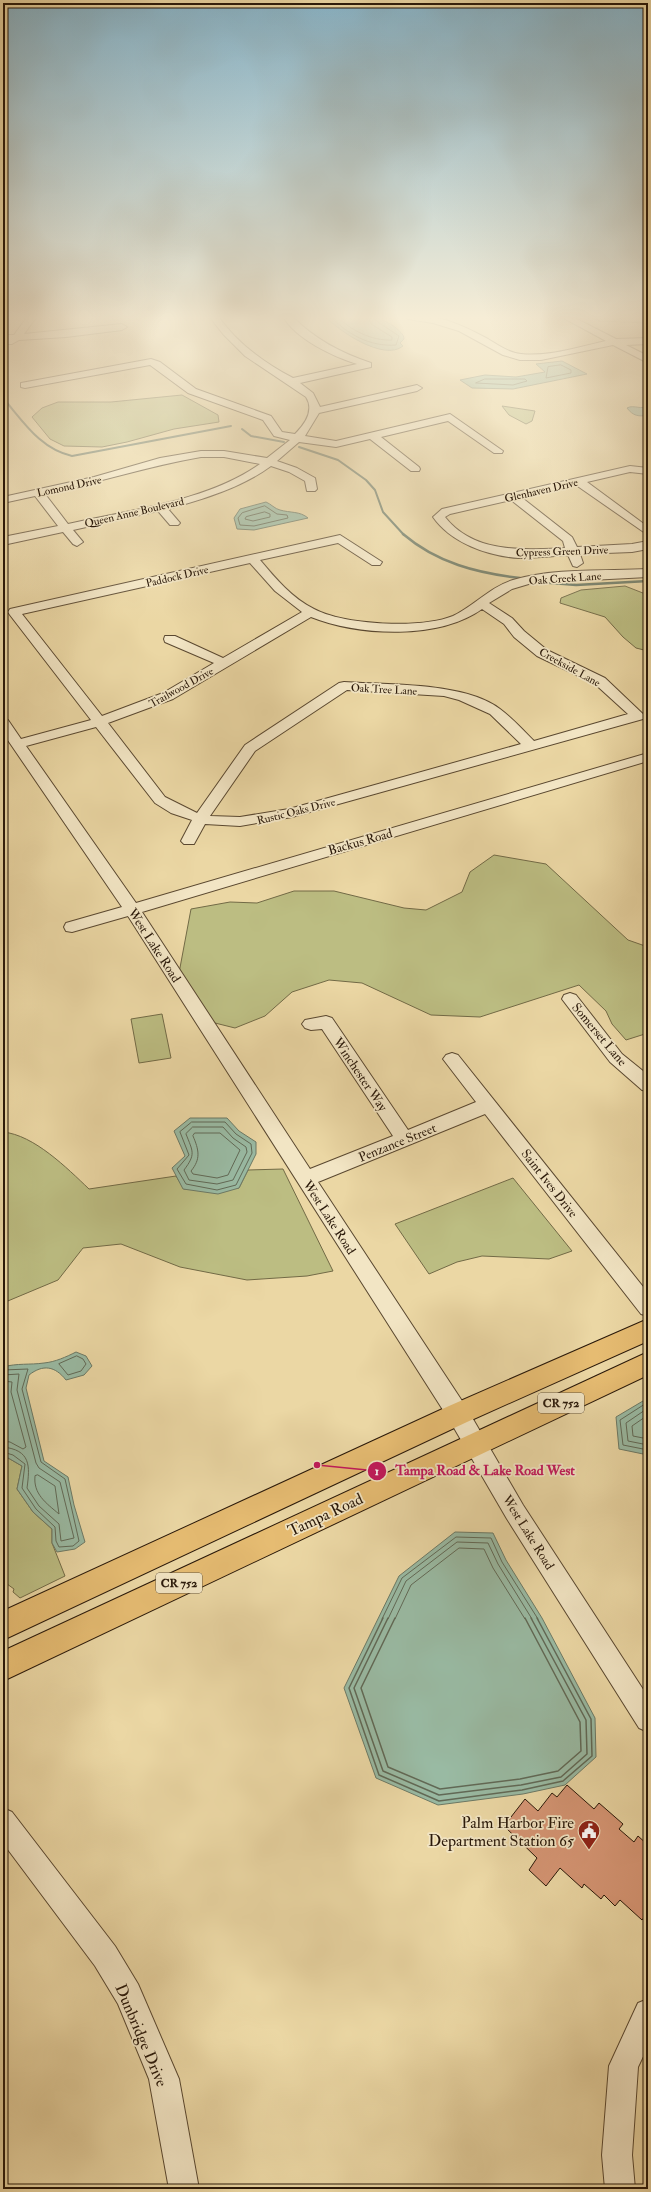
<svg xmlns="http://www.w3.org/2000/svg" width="651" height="2192" font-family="'IM FELL Double Pica',serif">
  <rect width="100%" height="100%" fill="#ebd7a4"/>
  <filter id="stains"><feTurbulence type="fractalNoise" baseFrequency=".005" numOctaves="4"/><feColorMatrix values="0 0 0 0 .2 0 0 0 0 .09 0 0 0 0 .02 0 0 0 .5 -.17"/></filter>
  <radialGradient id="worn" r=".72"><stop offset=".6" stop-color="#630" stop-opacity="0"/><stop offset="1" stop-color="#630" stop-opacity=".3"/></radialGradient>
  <g fill="#bcbd82" stroke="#726a46">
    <path d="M586,316H648V323L600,321Z"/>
    <path d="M182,395L218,415L219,422L174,429L127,442L102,447L64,446L50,439L32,417L42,408L58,402H111Z"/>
    <path d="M502,406L535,411L532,421L526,424L509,415Z"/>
    <path d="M625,586L648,595V651L636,648L623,637L605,617L560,603L561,598L581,590Z"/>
    <path d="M494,855L546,864L628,940L648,947V1033L626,1040L612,1024L606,1011L579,985L480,1017L431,1015L362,983L329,980L292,992L265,1016L235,1028L211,1022L179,973L191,909L230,902L257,903L294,891H334L404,908L426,910L462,892L470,872Z"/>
    <path d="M162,1014L171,1058L139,1063L131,1019Z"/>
    <path d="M3,1132C34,1135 67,1168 89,1189L176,1176L184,1189L239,1188L248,1170L283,1169L333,1271L307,1276L247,1280L180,1267L121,1244L83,1248L58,1280L3,1303Z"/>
    <path d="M513,1178L572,1251L549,1259L482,1256L457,1262L429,1274L395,1224Z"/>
    <path d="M3,1455L22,1466L17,1489L33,1512L52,1529V1543L65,1576L20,1598L13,1592L14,1589L3,1581Z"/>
  </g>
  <g fill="#99baa3" stroke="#6c7965">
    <path d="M325,316C349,316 374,312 395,327C399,331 404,334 404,339L400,343L403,346C384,362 337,330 325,316Z"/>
    <path d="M562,361L587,374L513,389L472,388L460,380L485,375L516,377L545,372L536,364Z"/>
    <path d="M648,405V415C639,417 633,416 627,408C634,404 642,411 648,405Z"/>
    <path d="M266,502C271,504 275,509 280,510C290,513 300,511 308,518L254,530L237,529L234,518L240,509Z"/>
    <path d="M190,1118H227L239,1131L256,1142V1154L239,1188L218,1194L183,1189L172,1168L185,1156L174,1131Z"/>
    <path d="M76,1352L86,1356L92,1366L84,1375L66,1380C55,1366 43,1364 29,1375L26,1388L44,1461L68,1477L74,1505L85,1542L75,1549L57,1552L52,1543V1529L33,1512L17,1489L22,1466L3,1455V1367C17,1363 30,1365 44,1363C55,1362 66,1357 76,1352Z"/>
    <path d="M648,1398V1455L619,1449L616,1417Z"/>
    <path d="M455,1532L493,1533L506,1560L542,1618L595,1718L596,1757L565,1785L523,1794L438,1805L376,1778L344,1688L399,1576Z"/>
  </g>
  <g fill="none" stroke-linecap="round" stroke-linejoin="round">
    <g stroke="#616956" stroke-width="1">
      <path d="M330,316C347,334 370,347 396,345L399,336L375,320L373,316"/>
      <path d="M336,316C351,330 371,341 392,340V337L371,324L368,316"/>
      <path d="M561,365L571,370V373L546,378L548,367Z"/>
      <path d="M485,379H525L527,381L513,385L476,383Z"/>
      <path d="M265,506L277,514L287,515L288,518L254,526L240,525L238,518L242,513Z"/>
      <path d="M265,512L270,514V517L253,521L245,519L246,517Z"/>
      <path d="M192,1122H225L236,1134L251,1144L252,1153L236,1185L217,1190L186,1184L177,1169L189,1155L180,1132Z"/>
      <path d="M193,1127H223L233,1138L246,1147L247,1152L233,1180L217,1184L189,1180L184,1170C196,1154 193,1152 186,1134Z"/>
      <path d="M195,1133H220L240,1150L228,1175L217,1178L193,1174L191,1171C201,1159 199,1150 193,1136Z"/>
      <path d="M77,1356L83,1359L86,1364L81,1371L68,1375L59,1364Z"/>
      <path d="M3,1370L28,1369L22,1389L41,1462L65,1479L79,1541L73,1546L59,1547L56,1541L55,1527L36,1509L22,1488L25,1464L13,1455L3,1452"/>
      <path d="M3,1375L19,1374L17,1390L36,1463L39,1468L60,1482L74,1538L61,1541L59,1524L39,1506L27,1488C30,1466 31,1450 3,1447"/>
      <path d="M3,1381L12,1382L11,1392L26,1447L23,1449L10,1442L3,1441"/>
      <path d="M648,1402L620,1420L623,1445L648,1450"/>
      <path d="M648,1408L626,1423L628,1441L648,1445"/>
      <path d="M648,1415L632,1426L633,1436L648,1439"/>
      <path d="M38,1475L55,1486L59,1514C46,1503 33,1494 35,1476Z"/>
      <path d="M382,1619L402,1578L456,1537L491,1538L502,1562L538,1619"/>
      <path d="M388,1619L406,1581L457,1542L488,1543L498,1564L532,1619"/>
      <path d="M395,1619L411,1585L459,1548L484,1549L493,1568L525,1619"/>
    </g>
    <g stroke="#616956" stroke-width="1.5">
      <path d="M383,1618L349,1688L379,1775L439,1801L522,1790L563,1781L592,1756L591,1719L537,1618"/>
      <path d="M388,1618L354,1688L383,1771L439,1795L521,1785L561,1777L587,1754L586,1720L531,1618"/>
      <path d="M395,1618L361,1688L388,1767L440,1789L520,1779L558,1771L581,1751L580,1722L525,1618"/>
    </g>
    <g stroke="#6c7965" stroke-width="2">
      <path d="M3,398C23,421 40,449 72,456L231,426"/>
      <path d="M242,429L251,436L284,442"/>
      <path d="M299,447L338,460L366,480L375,490L383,512L404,535"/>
    </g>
    <g stroke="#6c7965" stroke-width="2.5">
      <path d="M403,534C437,563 477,573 520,578"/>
      <path d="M539,582L576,585L648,581"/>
    </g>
  </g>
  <path fill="#d69675" stroke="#291809" d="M567,1785L594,1809L599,1803L623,1824L619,1829L634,1842L638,1836L648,1845V1912L642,1920L620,1900L615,1906L604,1895L601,1899L584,1884L582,1888L560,1868L546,1886L529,1870L537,1858L504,1826L525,1799L538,1811L552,1793L557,1797Z"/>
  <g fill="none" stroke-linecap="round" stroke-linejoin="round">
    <g stroke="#5a4830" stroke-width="2">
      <g id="minor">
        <path d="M28,316H37L24,334L122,324L127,327L122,330L66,337L19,340L12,344H6L5,341H3V335H14Z"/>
        <path d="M209,316H218C237,343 264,363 293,378L357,364C334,357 294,338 283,316H292C314,339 341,353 371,363V367L300,383L313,393L320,407L417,385L422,388L417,391L319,413L305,436L336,441L450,414L503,451L502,453H494L448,421L381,437L419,467L420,469L419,471H411L370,439L336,447L299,442L277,461L297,468L315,478L317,489L315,491H307L305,481L289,472L271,466C241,488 203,499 168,509L180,523L178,525H170L158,511L73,530L83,542L77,546L73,544L63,532L3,545V537L58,526L35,496L3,503V497L94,477L160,458L201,451H224L267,458L290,440L274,436L263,420L188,393L150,365L25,388L21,387V383L151,359L160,362L196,389L271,416L282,432L295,434C304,425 315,411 306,397L245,356L223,334ZM201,457H224L260,464C208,501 130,510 68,524L45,494C97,483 148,466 201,457Z"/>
        <path d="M403,316C434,312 462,325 488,339C498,345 509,353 521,354C548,357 579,347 606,341L560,316H571L616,339L648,338V344L626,345L648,356V363L613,345L541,360H520L503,355L459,331L433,323L408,319Z"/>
        <path d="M630,466L648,468V474L630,472L587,482L648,527V535L576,485L521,497L572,537L577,547L632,544L648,541V549L632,552L580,554L583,563L577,567L573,566L568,555C552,556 535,558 519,558C488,556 451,543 433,517L442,509ZM511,500L563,541L565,548C525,550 474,554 445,517L450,514Z"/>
        <path d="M340,535L382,562L380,565H372L338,543L260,560C276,579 292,598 314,609C344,625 421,629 453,616C474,606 490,587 513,580C552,568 606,571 648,569V577L532,583L512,589L489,603L512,618L524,631L547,650L605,678L645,716L643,719L292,817L240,826L205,824L194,844H184L181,841L192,820L171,813L155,803L96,727L26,746L136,903L648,753V761L142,912L310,1169L393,1136L322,1029L311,1030L305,1028L302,1024L305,1020L326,1016L332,1018L408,1130L476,1102L443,1059L446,1055L452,1053L458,1055L648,1293V1316L641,1314L485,1114L318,1182L466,1407L523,1505L648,1697V1732L639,1728L507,1519L450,1421L128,916L72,932L66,931L64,927L66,923L122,907L3,733V719L8,720L21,739L91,720L10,615L8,612L10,609ZM250,563L275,591L302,612L223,658L175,636H165L164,639L165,642L214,663L163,693L102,716L22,614ZM482,609L504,624L514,637L537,656L595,684L628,714L534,741C523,730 512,718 500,709C465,682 388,685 344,682L339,683L245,745L197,813L165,797L108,723L173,699L311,617C359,636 439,640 482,609ZM347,690L444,696L459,700L490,714L521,744L289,809L240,817L210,816L255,751Z"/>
        <path d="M570,993L576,995L622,1054L648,1075V1091L642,1090L610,1062L562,999L564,995Z"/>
        <path d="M3,1808L12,1812L115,1946L138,1984L179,2079L199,2189H169L149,2079L118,2004L95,1966L3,1843Z"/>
        <path d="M648,1999V2046L638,2067L632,2155L635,2189H605L602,2155L609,2066L638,2003Z"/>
      </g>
    </g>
    <g stroke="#291809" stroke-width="2">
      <g id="major">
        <path d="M648,1319V1341L467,1422L3,1640V1611L449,1406Z"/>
        <path d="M648,1352V1375L3,1681V1651Z"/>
      </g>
    </g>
    <use href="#minor" fill="#f2e5c4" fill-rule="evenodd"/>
    <use href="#major" fill="#e6bc72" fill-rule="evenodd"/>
  </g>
  <linearGradient id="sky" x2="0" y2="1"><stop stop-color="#88b6cc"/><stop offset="0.51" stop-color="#f6edd6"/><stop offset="1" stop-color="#f6edd6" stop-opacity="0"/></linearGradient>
  <rect width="651" height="623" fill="url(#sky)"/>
  <defs>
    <g id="civic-pin" transform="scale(1.15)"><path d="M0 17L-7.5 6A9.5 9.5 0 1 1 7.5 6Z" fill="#8f2418" stroke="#f2e5c4"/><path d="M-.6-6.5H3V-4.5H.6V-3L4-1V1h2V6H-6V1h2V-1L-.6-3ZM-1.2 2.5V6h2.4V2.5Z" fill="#fff"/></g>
  </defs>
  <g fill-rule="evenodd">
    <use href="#civic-pin" x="589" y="1831"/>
  </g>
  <g text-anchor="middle" stroke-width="3.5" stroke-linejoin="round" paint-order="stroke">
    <g font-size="11" fill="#291809" stroke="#f2e5c4">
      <text transform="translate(69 486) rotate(-12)" y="4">Lomond Drive</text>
      <text transform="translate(541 490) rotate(-13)" y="4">Glenhaven Drive</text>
      <text transform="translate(134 512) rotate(-13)" y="4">Queen Anne Boulevard</text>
      <text transform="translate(562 551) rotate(-2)" y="4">Cypress Green Drive</text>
      <text transform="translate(177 576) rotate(-13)" y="4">Paddock Drive</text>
      <text transform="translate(565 578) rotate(-4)" y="4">Oak Creek Lane</text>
      <text transform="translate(570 667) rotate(29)" y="4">Creekside Lane</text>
      <text transform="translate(181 687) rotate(-29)" y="4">Trailwood Drive</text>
      <text transform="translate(384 689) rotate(3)" y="4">Oak Tree Lane</text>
      <text transform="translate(296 811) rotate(-14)" y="4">Rustic Oaks Drive</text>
    </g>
    <g fill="#f2e5c4" stroke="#655641" stroke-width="1">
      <rect x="538" y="1393" width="46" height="20" rx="3"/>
      <rect x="156" y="1573" width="46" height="20" rx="3"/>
    </g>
    <g font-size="12" font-weight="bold" fill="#291809">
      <text x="561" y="1407">CR 752</text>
      <text x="179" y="1587">CR 752</text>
    </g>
    <g font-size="13" fill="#291809" stroke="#f2e5c4">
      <text transform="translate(360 841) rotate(-16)" y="5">Backus Road</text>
      <text transform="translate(155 945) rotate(57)" y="5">West Lake Road</text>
      <text transform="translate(600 1034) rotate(50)" y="5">Somerset Lane</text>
      <text transform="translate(361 1074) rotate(56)" y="5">Winchester Way</text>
      <text transform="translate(397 1142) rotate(-22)" y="5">Penzance Street</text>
      <text transform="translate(550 1183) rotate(52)" y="5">Saint Ives Drive</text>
      <text transform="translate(330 1217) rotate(57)" y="5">West Lake Road</text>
      <text transform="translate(529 1532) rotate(58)" y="5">West Lake Road</text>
    </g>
    <g font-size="16" fill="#291809" stroke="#f2e5c4">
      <text transform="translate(325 1514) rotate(-25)" y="6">Tampa Road</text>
      <text transform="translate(142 2035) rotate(67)" y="6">Dunbridge Drive</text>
    </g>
    <g font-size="16" fill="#291809" stroke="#f2e5c4" text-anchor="end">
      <text x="574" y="1828">Palm Harbor Fire<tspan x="574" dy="18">Department Station 65</tspan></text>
    </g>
  </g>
  <path fill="none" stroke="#c2185b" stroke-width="1.5" d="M317 1465L377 1471"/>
  <g fill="#c2185b" stroke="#f2e5c4" stroke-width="1.5">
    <circle cx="317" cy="1465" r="4"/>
    <circle cx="377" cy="1471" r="10"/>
  </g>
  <g font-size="12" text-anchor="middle" font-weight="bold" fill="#fff">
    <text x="377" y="1475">1</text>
  </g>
  <g font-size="14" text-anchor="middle" font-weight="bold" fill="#c2185b" stroke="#f2e5c4" stroke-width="3.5" stroke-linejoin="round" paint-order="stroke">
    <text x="485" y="1475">Tampa Road &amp; Lake Road West</text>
  </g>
  <rect width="651" height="2192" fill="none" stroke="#ebd7a4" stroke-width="16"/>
  <rect x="4" y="4" width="643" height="2184" fill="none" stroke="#291809" stroke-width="2"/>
  <rect x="8" y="8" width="635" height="2176" fill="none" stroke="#291809"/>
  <rect width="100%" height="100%" filter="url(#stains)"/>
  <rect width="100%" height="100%" fill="url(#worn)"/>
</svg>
